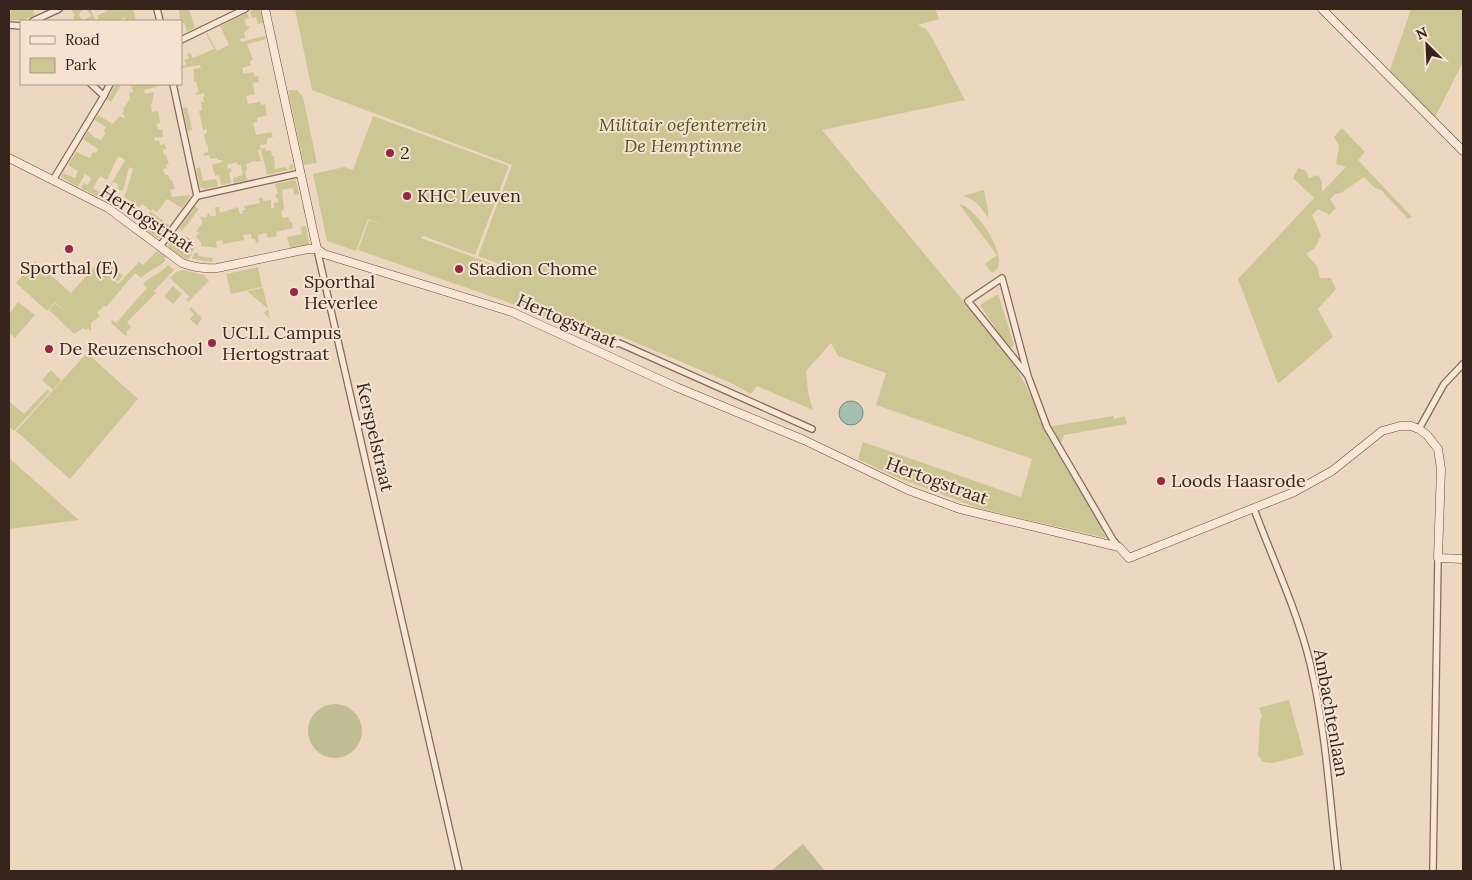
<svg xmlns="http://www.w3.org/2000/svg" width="1472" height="880" font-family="Lora,serif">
  <rect width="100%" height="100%" fill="#eed7c1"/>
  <g fill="#ccc695">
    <path d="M10,9H32L35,15L23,20H9V16L11,11Z"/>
    <path d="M71,9H83L79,14L82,21L91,16L87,9H90L96,20L99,19L97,16L108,10V9H134H133L136,21H125V17L121,19V21H76L73,17L75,15Z"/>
    <path d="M179,9H189L195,28L187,32L184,23L176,21L180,20Z"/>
    <path d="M256,9H260L263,23L258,24L256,17L252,18L250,11Z"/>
    <path d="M295,9H936L939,19L918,25L926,29L931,36L965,100L822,130L1013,361L1047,427L1113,416L1114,419L1125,416L1127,424L1064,435L1059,448L1097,518L1106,538L978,508L893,476L858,459L863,442L1021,497L1032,459L876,405L886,373L838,356L831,343L806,371L808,392L813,410L757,386L751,394L731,383L618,335L608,348L524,308L358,250L369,220L392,228L368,219L356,251L327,241L313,174L344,167L353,170L373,116L509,166L475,255L423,236L421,238L523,275L524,273L478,256L512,165L312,90Z"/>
    <path d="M1411,9H1463V62L1433,121L1388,76Z"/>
    <path d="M247,13L249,18L245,19L246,26H249V28L244,33L245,38L240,39L241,42L265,36L266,39L247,44L253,60L250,61L251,65L243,68V74L253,72L255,77L258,76L259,82L253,83L255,94L246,96L248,104L260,102L261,105L265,104L267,115L257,118V122L253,123L256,135L271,132L273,137L267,139V144L260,145L261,149L258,150L261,161L250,162V163L246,164L247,170L245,171L247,180L234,183L233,178L243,175L241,165H238L237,162L227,165L228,169L231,168V172L229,173L231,183L221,185L219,175L215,176L212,165L222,162V160H218L217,158L210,159L209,155L204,156V153L208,152V146L206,143L204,134L207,133V129L203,130L199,111L202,110L201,102H204L203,97L205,96L204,93L196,95L195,93L199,92L196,82H194C193,78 195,75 193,69L201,68L200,65L181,68V63L183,66L186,65L184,60L189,58L187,54L190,53L193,58L214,49L206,34L207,33L217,51L229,45L220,26Z"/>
    <path d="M116,84H127V85H121L111,102L107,100Z"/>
    <path d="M132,84L133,86L139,84H168L144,90L145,94L154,92L152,104L151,105L152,112L158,111L160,123L156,124L159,130L162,129L163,137L154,138L155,141L159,140L160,145L165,144L166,149H163L164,155H166L169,164L166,165L167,168L163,169L165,175H168L170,180H172L175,189L170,190L172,197L191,195L182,208L167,199L157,212L152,209L151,212L169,225L164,233L160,231L164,225L162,222L157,220L151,227L161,236L160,238H157L140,226L151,211L142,204L140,207L134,205L132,207L129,206L132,202L124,197C128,187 130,178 133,169L129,167L123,191L117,189L119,185L113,182L107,196L119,202L114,207L106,202L103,198L125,160L118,156L107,180L100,176L93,188L101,193L98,197L81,188L83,183L88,185L91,178L85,174L78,187L61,177L63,173L75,178L78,171L68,165L76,152L90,158L93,152L96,153L98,149L83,139L88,131L94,137L101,140L106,133L104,132L106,127L95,120L98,115L113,124L120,116L124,118L125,116L121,113H123L124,110L123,109L130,99L129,93L133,92L131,85Z"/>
    <path d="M288,90H297L303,97L317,163L304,165Z"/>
    <path d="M187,107L192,130L188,131L183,108Z"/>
    <path d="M1342,128L1365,152L1358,160L1412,217L1408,219L1381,190L1375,188L1364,177L1341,193L1335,194L1330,199L1336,208L1329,215L1318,209L1312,215L1321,235L1315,248L1306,254L1317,266L1320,278H1331L1336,289L1318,309L1333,337L1278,384L1238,279L1314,198L1293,178L1298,168L1306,171L1309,178L1318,175L1322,182V192L1346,167L1336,164L1339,146L1334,137Z"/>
    <path d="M265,148L266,151L271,150L272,156H274L275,169L286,167L287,170H289L290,165L293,164V169L267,175L261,149Z"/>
    <path d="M200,167L203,181L216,179L218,186L204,189L200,187L196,169Z"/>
    <path d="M294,180L296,181L299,194L294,195L293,188L282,190L284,210L281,211L282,218L288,217L290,222H292L293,228L276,232L277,236L268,238L266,233L258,235L259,242L256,243L255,239H252L251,234L243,235L244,240L223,244L222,240L216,241L217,248L201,246V242L196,237L199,233L196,231L202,224V220L200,218L202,216L205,218L209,213L210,216H216L215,207H219L220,213L238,207L240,214L243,213L242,211L245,210L244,206L260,203L259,198H262L263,201L271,200V208H274V203L279,202L275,195L278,194L275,184Z"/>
    <path d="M984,190L988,210V218C980,206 976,199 962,196Z"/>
    <path d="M959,204C975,206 1002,248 999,264C999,268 995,270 992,273L985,264L997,255Z"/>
    <path d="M195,206L199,209L182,231L179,228Z"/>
    <path d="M306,226L309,243L307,245L290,248L287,237L302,234L301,227Z"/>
    <path d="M173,236L177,239L173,245L180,249L183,248L188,241L185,238L186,236L193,241L191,244L195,247L189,259H185L169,247L168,244Z"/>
    <path d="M157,251L165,256V261C158,268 148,271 141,278L135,273L106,307L104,306L97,313L100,316L91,323V331L88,328L86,330L83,328L74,334L49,310L55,303L69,315L55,302L47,311L16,283L35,261L71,293L96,265L118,284L139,262L143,265Z"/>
    <path d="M194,253H198V256L213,258L212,262L192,259Z"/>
    <path d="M111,265L123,276L118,282L105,270Z"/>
    <path d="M168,265L174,270L154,291L156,293L127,322L131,327L126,332L127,334L126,336L111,323L112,320L116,323L147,288L143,284C151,276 161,273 168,265Z"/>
    <path d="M258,267L262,287L231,294L226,274Z"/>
    <path d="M183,270L204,275L209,281L188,302L186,300L190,297L170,278L176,272Z"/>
    <path d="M173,286L182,294L173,304L164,296Z"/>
    <path d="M263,288L270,319L264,313L268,309L247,291Z"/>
    <path d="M998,294L1014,345L1012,347H1008L980,305Z"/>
    <path d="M18,302L35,315L15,338L9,333V314Z"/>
    <path d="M191,307L202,318L197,326L190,319L194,314L189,309Z"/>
    <path d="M87,353L138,399L70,479L16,431Z"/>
    <path d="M51,370L61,380L53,390L42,380Z"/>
    <path d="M47,390L50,392L14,431L9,426V401L24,414Z"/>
    <path d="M9,458L79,520L9,529Z"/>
    <path d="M1289,700L1304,755L1273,763L1263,762L1258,755L1260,721L1262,716L1259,708Z"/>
  </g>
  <g fill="#c0bc94">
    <circle cx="335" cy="731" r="27"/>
    <path d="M803,844L825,871H771Z"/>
  </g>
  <circle fill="#a4c0b2" stroke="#6b8e7e" cx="851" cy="413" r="12"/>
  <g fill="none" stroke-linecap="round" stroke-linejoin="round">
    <g stroke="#876758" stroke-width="8">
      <g id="street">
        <path d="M157,9L160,21"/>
        <path d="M33,21L59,9"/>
        <path d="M9,25L21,26"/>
        <path d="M181,40L245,9"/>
        <path d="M91,84L104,96"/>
        <path d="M53,180L102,99L110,84"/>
        <path d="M197,196L301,173"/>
        <path d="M160,246L197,196L173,84"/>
        <path d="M317,249L459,871"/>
        <path d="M614,344L619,343L812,429"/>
        <path d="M1028,376L968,301L1002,278L1028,376L1047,427L1113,540L1119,547"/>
        <path d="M1419,429L1444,384L1463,364"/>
        <path d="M1254,509C1273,560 1297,610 1310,663C1326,729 1330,804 1338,871"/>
        <path d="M1433,871L1438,558"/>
      </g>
    </g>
    <g stroke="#69493c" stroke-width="9">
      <g id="secondary">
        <path d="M265,9L317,249"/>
        <path d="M1322,9L1463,151"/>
        <path d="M9,158L108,208L182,263C193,267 205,269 217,268L308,249H317L324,254L512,312L676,387L804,440L908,490L960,509L1119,547L1129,558L1294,492L1332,471L1382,431L1400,426H1411L1419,429L1427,435L1438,449L1441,469L1438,558L1463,559"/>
      </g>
    </g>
    <use href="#street" stroke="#f9e6d4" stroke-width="5.5"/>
    <use href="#secondary" stroke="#f9e6d4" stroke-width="8"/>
  </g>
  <g fill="#962841" stroke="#f5e3d0" stroke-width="2">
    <circle cx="390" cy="153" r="5"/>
    <circle cx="407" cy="196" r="5"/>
    <circle cx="69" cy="249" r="5"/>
    <circle cx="459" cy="269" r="5"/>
    <circle cx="294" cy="292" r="5"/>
    <circle cx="212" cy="343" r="5"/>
    <circle cx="49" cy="349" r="5"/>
    <circle cx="1161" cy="481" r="5"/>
  </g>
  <g text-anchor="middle" stroke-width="4" stroke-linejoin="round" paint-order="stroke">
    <g font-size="18" font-style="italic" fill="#525323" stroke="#f5e3d0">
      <text x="683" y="131">Militair oefenterrein<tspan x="683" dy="21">De Hemptinne</tspan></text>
    </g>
    <g font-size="18" fill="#37241d" stroke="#f5e3d0" text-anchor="start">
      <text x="400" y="159">2</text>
      <text x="417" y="202">KHC Leuven</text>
      <text x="69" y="274" text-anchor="middle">Sporthal (E)</text>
      <text x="469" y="275">Stadion Chome</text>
      <text x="304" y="288">Sporthal<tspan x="304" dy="21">Heverlee</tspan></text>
      <text x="222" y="339">UCLL Campus<tspan x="222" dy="21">Hertogstraat</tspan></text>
      <text x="59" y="355">De Reuzenschool</text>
      <text x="1171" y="487">Loods Haasrode</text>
    </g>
    <g font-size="18" fill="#37241d" stroke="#f5e3d0">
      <text transform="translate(147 219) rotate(33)" y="6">Hertogstraat</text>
      <text transform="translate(567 321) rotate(24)" y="6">Hertogstraat</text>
      <text transform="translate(375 437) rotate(77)" y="6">Kerspelstraat</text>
      <text transform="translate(937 481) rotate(20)" y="6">Hertogstraat</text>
      <text transform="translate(1331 713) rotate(80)" y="6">Ambachtenlaan</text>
    </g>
  </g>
  <rect width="1472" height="880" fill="none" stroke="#37241d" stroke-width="20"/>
  <rect x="20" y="20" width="162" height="65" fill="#f5e3d0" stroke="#a99788"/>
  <rect x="30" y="36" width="25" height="8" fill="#f9e6d4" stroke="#a99788"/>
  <text x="65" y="45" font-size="15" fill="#37241d">Road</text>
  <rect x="30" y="58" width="25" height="15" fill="#ccc695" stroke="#a99788"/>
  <text x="65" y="70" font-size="15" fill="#37241d">Park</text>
  <g transform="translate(1427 45) rotate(336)" stroke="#f5e3d0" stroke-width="4" paint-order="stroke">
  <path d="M0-4L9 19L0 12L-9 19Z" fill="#37241d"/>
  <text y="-8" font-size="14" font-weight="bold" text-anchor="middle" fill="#37241d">N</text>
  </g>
</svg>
